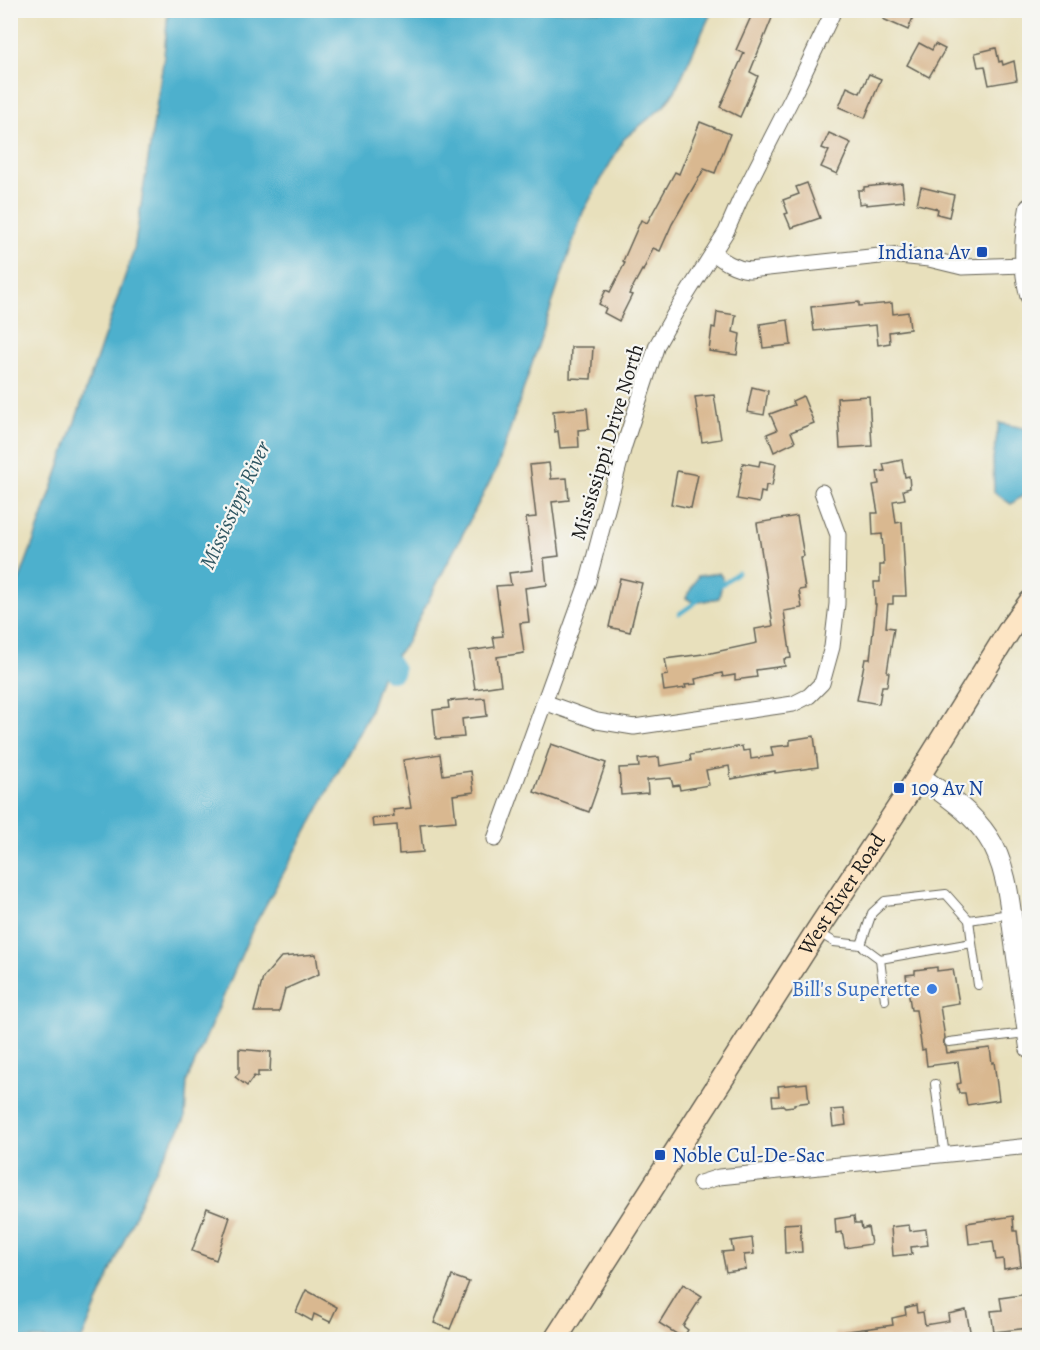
<svg xmlns="http://www.w3.org/2000/svg" width="1040" height="1350" font-family="Alegreya,serif">
  <rect width="100%" height="100%" fill="#f6f6f2"/>
  <filter id="ink" filterUnits="userSpaceOnUse"><feTurbulence type="fractalNoise" baseFrequency=".0167" numOctaves="2"/><feDisplacementMap in="SourceGraphic" scale="12" xChannelSelector="R" yChannelSelector="G"/><feConvolveMatrix kernelMatrix="1 2 1 2 8 2 1 2 1" color-interpolation-filters="sRGB"/></filter>
  <filter id="wash" filterUnits="userSpaceOnUse"><feTurbulence type="fractalNoise" baseFrequency=".008" numOctaves="4" result="noise"/><feDisplacementMap in="SourceGraphic" scale="24" xChannelSelector="R" yChannelSelector="G"/><feGaussianBlur stdDeviation="1.35" result="paint"/><feColorMatrix in="noise" values="0 0 0 0 0 0 0 0 0 0 0 0 0 0 0 0 0 1.4 0 .05"/><feComposite in="paint" operator="in"/></filter>
  <g filter="url(#wash)">
    <rect width="100%" height="100%" fill="#e8e0bc"/>
    <g fill="#4eb0cd" stroke="#356674" stroke-width="1.5">
      <path d="M168,11H712L675,91L664,106L624,139L583,212L497,468L405,645L383,671L368,716L303,838L253,928L187,1081L185,1119L149,1182L82,1339H11V603L37,532L134,250L164,56Z"/>
      <path d="M999,423L1029,429V491L1011,504L994,492L993,459Z"/>
      <path d="M719,573L723,579L719,598L694,603L686,598L698,576Z"/>
    </g>
    <g fill="none" stroke-linecap="round" stroke-linejoin="round">
      <g stroke="#4eb0cd" stroke-width="4">
        <path d="M720,586L738,572"/>
        <path d="M679,614L699,600"/>
      </g>
      <path stroke="#4eb0cd" stroke-width="24" d="M370,637L392,670"/>
    </g>
    <g id="blocks">
      <g fill="#d9b890">
        <path d="M754,10L772,18L750,72L758,76L740,117L720,107L744,53L736,50Z"/>
        <path d="M886,10H916L908,30L883,19Z"/>
        <path d="M919,43L932,50L935,44L945,49L929,77L907,65Z"/>
        <path d="M996,48L999,62L1002,61L1003,65L1014,61L1017,80L989,85L985,66L978,67L975,53Z"/>
        <path d="M869,74L881,79L865,118L839,107L847,87L860,93Z"/>
        <path d="M700,122L730,134L715,173L704,169L672,224L660,251L653,248L643,271L642,270L629,294L632,295L619,321L604,313L606,308L599,304L606,290L610,292L625,263L623,261L641,220L647,223L675,172L679,174Z"/>
        <path d="M829,133L851,143L837,174L821,167L829,151L822,148Z"/>
        <path d="M807,183L820,218L791,228L785,214L788,213L783,200L799,194L796,187Z"/>
        <path d="M902,183L904,201L866,205V203L859,204L858,190H864V187Z"/>
        <path d="M921,187L954,195L949,217L937,214L938,209L917,204Z"/>
        <path d="M859,302V306L892,303L893,314L908,312L910,329L889,332L890,343L878,345L876,325L814,331L811,307Z"/>
        <path d="M717,312L736,315L733,332L740,334L737,355L709,351L712,327L715,328Z"/>
        <path d="M788,320L791,345L763,348L760,324Z"/>
        <path d="M571,347H593L591,379L570,378Z"/>
        <path d="M752,387L768,391L764,415L747,412Z"/>
        <path d="M714,395L721,439L702,442L695,397Z"/>
        <path d="M803,396L814,423L791,432L795,442L774,452L767,434L777,430L770,414L794,405L792,401Z"/>
        <path d="M869,396L872,446L840,448L837,398Z"/>
        <path d="M587,408L589,429L578,430L579,447L560,448L558,431L555,432L553,411Z"/>
        <path d="M902,460L905,477L909,476L910,488L903,490L905,499L893,501L896,523L902,522L906,596H893V604H888L886,627L894,628L887,672H889L887,686H882L879,704L857,700L865,659H870L876,604H875L874,582H880V565H884L882,534L873,535L872,513H878L873,485L879,484L877,472L885,471L883,464Z"/>
        <path d="M760,461L776,464L772,486L766,485L765,493L761,492L759,503L737,499L743,463L759,466Z"/>
        <path d="M549,463L551,479L567,478L569,500L552,502L559,556L544,558L547,585L525,588L529,622L520,623L524,653L497,657L501,685L475,689L469,651L495,647L493,637L503,636L496,586L511,585L509,573L533,570L526,518L536,517L530,465Z"/>
        <path d="M677,471L698,475L691,508L671,504Z"/>
        <path d="M797,516L804,556L800,557L805,589L799,590L802,608L784,611L791,658L784,659L785,666L756,670L757,677L735,680V675L723,677L722,673L695,679L696,684L685,685L686,688L664,691L662,676L668,675L665,659L711,653L757,643L755,629L773,626L757,523Z"/>
        <path d="M620,578L642,583L630,632L609,627Z"/>
        <path d="M485,698L487,716L462,719L464,737L436,739L433,710L449,708L448,701Z"/>
        <path d="M814,736L818,767L775,773V771L731,779L729,766L706,770L709,785L680,790L679,785L673,786L671,778L647,780L648,793L621,795L619,768L639,767L638,759L659,757L660,766L691,761L690,755L742,746L743,751L750,750L751,759L773,756L771,747L790,745V740Z"/>
        <path d="M551,744L606,763L589,812L534,792Z"/>
        <path d="M440,754L443,775L471,771L474,792L453,795L456,821L420,824L423,852L399,854L397,825L373,827L372,818L394,816L393,810L411,808L403,760Z"/>
        <path d="M316,954L319,974L285,989L279,1012H254L263,978L281,957Z"/>
        <path d="M937,967V971L953,969L959,1003L940,1006L945,1038L943,1043L946,1047L947,1053L990,1048L992,1063L994,1062L999,1100L967,1105L965,1093H959L957,1084L961,1083L958,1062L927,1066L925,1049L922,1050L916,1010H911L906,975L915,974V970Z"/>
        <path d="M239,1049L271,1052L270,1072H258V1077L254,1076L247,1086L235,1077L239,1073Z"/>
        <path d="M807,1083L809,1102L794,1104V1106L785,1107L783,1105L773,1106L772,1096H779L778,1086Z"/>
        <path d="M844,1109L846,1125L833,1127L831,1110Z"/>
        <path d="M207,1208L230,1217L216,1260L192,1251Z"/>
        <path d="M854,1216L855,1223H861L862,1229L868,1227L871,1244L845,1248L842,1232L836,1233L835,1219Z"/>
        <path d="M1013,1216L1014,1231H1017L1021,1266L1004,1269L1003,1259L996,1260L993,1241L969,1244L967,1223Z"/>
        <path d="M800,1223L802,1252L785,1253L784,1224Z"/>
        <path d="M909,1225L910,1231L926,1229L928,1245L911,1247L912,1254L893,1256L891,1227Z"/>
        <path d="M752,1238L754,1254L744,1255L746,1269L726,1272L722,1252L733,1251L731,1241Z"/>
        <path d="M452,1276L469,1282L450,1329L434,1323Z"/>
        <path d="M683,1284L702,1296L683,1326L688,1330L683,1338L659,1323Z"/>
        <path d="M306,1290L337,1307L330,1322L314,1314L312,1321L296,1312Z"/>
        <path d="M1028,1294L1029,1303V1328L994,1332L991,1311L1002,1310L1000,1298Z"/>
        <path d="M916,1305L917,1313L923,1312L925,1325L949,1321L948,1314L966,1310L971,1336L954,1340L952,1337L934,1340H835L834,1333L893,1325L892,1318L906,1315L905,1308Z"/>
      </g>
    </g>
  </g>
  <g filter="url(#ink)">
    <use href="#blocks" fill-opacity="0" stroke="#636154" stroke-width="1.5"/>
    <g fill="none" stroke-linecap="round" stroke-linejoin="round">
      <g stroke="#636154" stroke-width="10">
        <g id="service">
          <path d="M818,932L834,942L861,945L872,913L885,901L946,894L969,920L1010,914"/>
          <path d="M972,943L978,985"/>
          <path d="M861,945L880,959L885,1000"/>
          <path d="M880,959L972,943L969,920"/>
          <path d="M949,1042L1026,1033"/>
          <path d="M935,1084L945,1156"/>
        </g>
      </g>
      <g stroke="#636154" stroke-width="17">
        <g id="minor">
          <path d="M713,253C725,262 734,268 749,270L889,255L929,259L962,267L1025,265"/>
          <path d="M544,702L597,721L634,727L793,704L809,696L822,683L832,647L837,604L838,535L822,492"/>
          <path d="M495,839L588,581L624,446L657,345L675,313L726,232L740,200L793,96L834,10"/>
          <path d="M700,1183L719,1177L1030,1146"/>
        </g>
      </g>
      <g stroke="#636154" stroke-width="22">
        <g id="tertiary">
          <path d="M1030,208C1024,237 1023,266 1030,295"/>
          <path d="M919,776C944,794 971,811 988,837C1008,866 1010,909 1015,943C1020,978 1025,1013 1030,1048"/>
        </g>
      </g>
      <g stroke="#636154" stroke-width="25">
        <g id="secondary">
          <path id="s1" d="M555,1340L817,931L919,776L1012,626L1030,602"/>
        </g>
      </g>
      <use href="#service" stroke="#fff" stroke-width="8"/>
      <use href="#minor" stroke="#fff" stroke-width="15"/>
      <use href="#tertiary" stroke="#fff" stroke-width="20"/>
      <use href="#secondary" stroke="#fde5c4" stroke-width="22"/>
    </g>
  </g>
  <g fill="#1a4fb4" stroke="#f6f6f2" stroke-width="2">
    <rect x="976" y="246" width="12" height="12" rx="3"/>
    <rect x="893" y="782" width="12" height="12" rx="3"/>
    <rect x="654" y="1149" width="12" height="12" rx="3"/>
  </g>
  <circle fill="#3f7fe0" stroke="#f6f6f2" stroke-width="2" cx="932" cy="989" r="6"/>
  <g text-anchor="middle" stroke-width="4.5" stroke-linejoin="round" paint-order="stroke">
    <g font-size="21" fill="#164399" stroke="#f6f6f2" text-anchor="start">
      <text x="970" y="259" text-anchor="end">Indiana Av</text>
      <text x="911" y="795">109 Av N</text>
      <text x="672" y="1162">Noble Cul-De-Sac</text>
    </g>
    <g font-size="21" fill="#1c1c1c" stroke="#f6f6f2">
      <text transform="translate(607 442) rotate(-73)" y="7">Mississippi Drive North</text>
      <text dy="7" stroke="none"><textPath href="#s1" startOffset="530">West River Road</textPath></text>
    </g>
    <g font-size="21" fill="#366cbe" stroke="#f6f6f2" text-anchor="end">
      <text x="920" y="996">Bill's Superette</text>
    </g>
    <g font-size="22" font-style="italic" fill="#305763" stroke="#f6f6f2">
      <text transform="translate(234 505) rotate(-65)" y="8">Mississippi River</text>
    </g>
  </g>
  <rect width="1040" height="1350" fill="none" stroke="#f6f6f2" stroke-width="36"/>
</svg>
